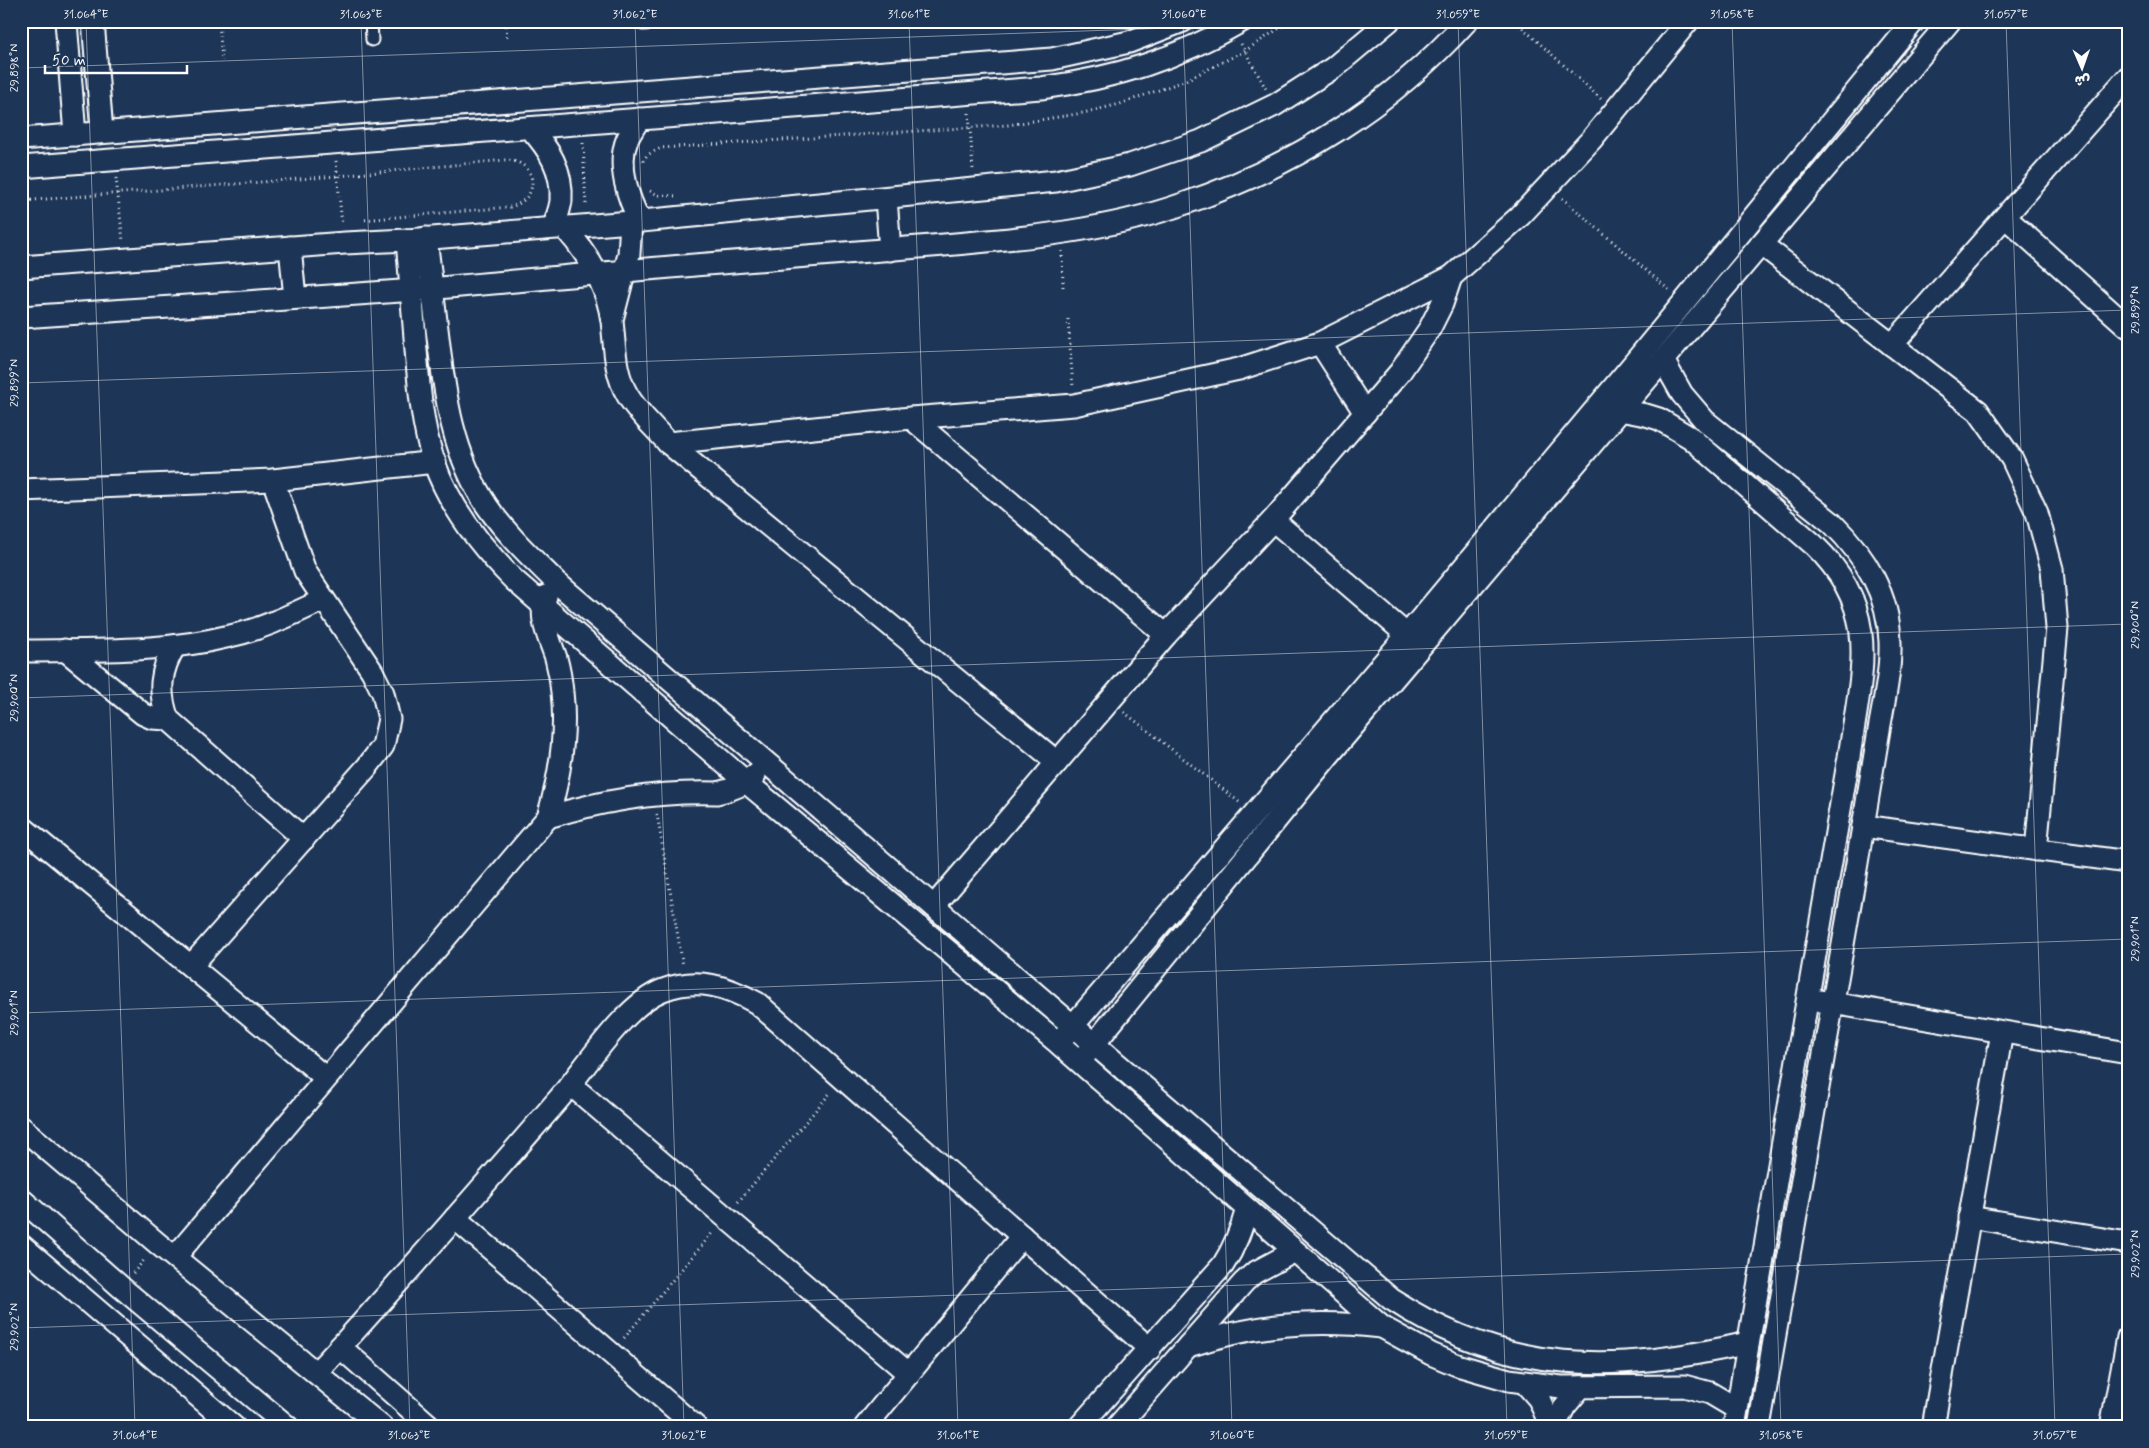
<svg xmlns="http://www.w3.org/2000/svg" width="2149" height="1448" font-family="Mynerve,'Playpen Sans Arabic',sans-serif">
  <rect width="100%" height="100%" fill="#1d3557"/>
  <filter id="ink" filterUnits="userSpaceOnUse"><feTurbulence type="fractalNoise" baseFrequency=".02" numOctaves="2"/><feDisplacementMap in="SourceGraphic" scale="10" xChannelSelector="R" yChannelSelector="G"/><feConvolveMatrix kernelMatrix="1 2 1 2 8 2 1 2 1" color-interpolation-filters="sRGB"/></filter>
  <g filter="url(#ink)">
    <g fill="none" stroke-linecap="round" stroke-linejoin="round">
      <g stroke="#fff" stroke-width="15">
        <g id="lane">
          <path d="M371,21L372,40"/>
          <path d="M639,21L643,24L684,21"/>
        </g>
      </g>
      <g stroke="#fff" stroke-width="25">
        <g id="street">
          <path d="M66,21L75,135"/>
          <path d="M93,21L102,132"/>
          <path d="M639,119C635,126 630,133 627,140C617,165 628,199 640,221"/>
          <path d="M530,128C549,149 563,170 561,201C560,209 556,219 554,227"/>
          <path d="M21,139L1052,59L1129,42L1183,21"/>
          <path d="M21,167L1041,88C1116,78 1177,59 1242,21"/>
          <path d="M886,198L890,250"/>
          <path d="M2005,217L2128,327"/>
          <path d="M564,227C588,254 607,285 612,321C615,346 614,373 628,396C638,413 655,428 668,443L1057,762"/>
          <path d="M426,238C430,271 434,304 438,337C445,397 453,455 487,506C507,535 532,558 556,582L1391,1299C1508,1376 1616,1373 1748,1343"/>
          <path d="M407,240C410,277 413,313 416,350C419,388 422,426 434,462C450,508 480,546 514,580L746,782L1058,1043L1382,1327L1431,1354L1457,1365L1509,1380L1561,1387L1684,1386L1710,1393L1737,1409"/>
          <path d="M1761,244L1978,411L2012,459L2037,513L2052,569L2057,628L2036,850"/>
          <path d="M290,247L295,298"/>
          <path d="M21,267L345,243L407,240L631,222L1056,181L1130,165L1201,141L1275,105L1333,68L1389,21"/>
          <path d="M613,316L629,254L631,222"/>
          <path d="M21,317C152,308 284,300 415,290C521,281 627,270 733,262C803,256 874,251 944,245C1025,238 1106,231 1183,204C1290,168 1391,106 1467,21"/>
          <path d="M1320,343L1365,413"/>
          <path d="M1892,345L2128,77"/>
          <path d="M1663,360L1682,394L1705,421L1832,523C1865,556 1889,594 1890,642C1891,671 1884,701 1879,730C1870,782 1862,835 1853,887C1822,1067 1790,1247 1759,1427"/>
          <path d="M1620,410L1646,415L1659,419L1691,438L1814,545C1883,611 1861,673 1849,757L1734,1427"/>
          <path d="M911,418L1166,635"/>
          <path d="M668,443L911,418L1074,405L1239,369L1320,343L1451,277L1520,216L1591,140L1688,21"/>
          <path d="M21,490L273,480L435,462"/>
          <path d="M1273,520L1407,635"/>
          <path d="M175,646C160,670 158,692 168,719L304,839"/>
          <path d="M65,650L143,714L152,718L168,719"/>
          <path d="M21,651C91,650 162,653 230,636C263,629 293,614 323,600"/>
          <path d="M548,817C604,800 658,791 717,793C732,790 744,785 755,775"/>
          <path d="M21,826L326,1078"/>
          <path d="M1863,826L2128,862"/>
          <path d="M934,906L1166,635L1273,520L1400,372L1430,328L1442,304L1451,277"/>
          <path d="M191,966L367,767L383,746L389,719L383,693L372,671L305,571L273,480"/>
          <path d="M1820,1001L2128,1053"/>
          <path d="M1065,1035L1407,635L1634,363L1914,21"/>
          <path d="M1086,1054L1328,756L1950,21"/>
          <path d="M571,1085L909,1374"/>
          <path d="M21,1127L157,1243L382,1427"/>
          <path d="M21,1199L122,1288L288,1427"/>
          <path d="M1969,1217L2128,1243"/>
          <path d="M455,1218L696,1427"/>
          <path d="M21,1245L234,1427"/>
          <path d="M175,1257L548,817C560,776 567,735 562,692C561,681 559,669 556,658C549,637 538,618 546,596"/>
          <path d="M1188,1346C1255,1324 1313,1319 1382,1327"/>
          <path d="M340,1347L431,1427"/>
          <path d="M316,1373C399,1284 478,1192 557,1101C585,1069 625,1004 663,990C698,977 726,986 757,1003L1150,1349"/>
          <path d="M1525,1383L1539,1399L1551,1427"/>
          <path d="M865,1427L1022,1236"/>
          <path d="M1079,1427L1223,1265C1235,1247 1241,1230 1247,1209"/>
          <path d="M1117,1427L1244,1282L1254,1273L1295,1251"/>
          <path d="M1554,1427L1565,1406L1581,1387"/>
          <path d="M1933,1427L2002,1032"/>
          <path d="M2111,1427L2128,1337"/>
        </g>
      </g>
      <g stroke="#fff" stroke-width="3" stroke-dasharray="1 4" stroke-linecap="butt">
        <path d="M219,21L222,61"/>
        <path d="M506,21L507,41"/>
        <path d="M1515,21L1601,99"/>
        <path d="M1241,44L1266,89"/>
        <path d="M969,113L973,169"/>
        <path d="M583,143L586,206"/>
        <path d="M336,161L342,225"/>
        <path d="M643,161L647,155L661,148L1008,125L1083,113L1120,104L1184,81L1245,51L1290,21"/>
        <path d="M116,178L123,241"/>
        <path d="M650,191L658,195L677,196"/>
        <path d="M1562,198L1669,290"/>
        <path d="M21,201L337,176L505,160C538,160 542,199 510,207L363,220"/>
        <path d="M1062,251L1063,287"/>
        <path d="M1068,319L1073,387"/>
        <path d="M1124,712L1239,802"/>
        <path d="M657,814L683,966"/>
        <path d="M738,1202L831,1092"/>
        <path d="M133,1273L145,1259"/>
        <path d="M624,1338L713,1232"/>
      </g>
      <use href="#lane" stroke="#1d3557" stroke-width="11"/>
      <use href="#street" stroke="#1d3557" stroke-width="21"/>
    </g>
  </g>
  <path fill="none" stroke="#fff" stroke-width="1" stroke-opacity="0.45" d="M86,21L135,1427M361,21L410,1427M635,21L684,1427M909,21L958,1427M1183,21L1232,1427M1458,21L1507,1427M1732,21L1781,1427M2006,21L2055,1427M21,68L1371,21M21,383L2128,310M21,698L2128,624M21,1013L2128,939M21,1328L2128,1254"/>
  <rect width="2149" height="1448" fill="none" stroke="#1d3557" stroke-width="55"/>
  <g transform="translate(2082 68) rotate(178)" stroke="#1d3557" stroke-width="4" paint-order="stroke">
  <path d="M0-4L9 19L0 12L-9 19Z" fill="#ffffff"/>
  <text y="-8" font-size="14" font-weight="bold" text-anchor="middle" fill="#ffffff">ش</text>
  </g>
  <path d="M45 65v8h142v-8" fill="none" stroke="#ffffff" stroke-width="2.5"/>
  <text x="52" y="65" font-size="15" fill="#ffffff" stroke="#1d3557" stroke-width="4" paint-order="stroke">50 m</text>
  <rect x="28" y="28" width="2094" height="1392" fill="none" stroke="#fff" stroke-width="2"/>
  <g font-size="12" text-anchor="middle" fill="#fff">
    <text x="86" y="18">31.064°E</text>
    <text x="361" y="18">31.063°E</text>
    <text x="635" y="18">31.062°E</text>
    <text x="909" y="18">31.061°E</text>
    <text x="1184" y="18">31.060°E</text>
    <text x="1458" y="18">31.059°E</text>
    <text x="1732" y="18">31.058°E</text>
    <text x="2006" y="18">31.057°E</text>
    <text transform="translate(14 68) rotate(-90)" y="4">29.898°N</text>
    <text transform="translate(2135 310) rotate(-90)" y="4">29.899°N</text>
    <text transform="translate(14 383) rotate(-90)" y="4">29.899°N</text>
    <text transform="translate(2135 625) rotate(-90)" y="4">29.900°N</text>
    <text transform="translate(14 698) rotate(-90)" y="4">29.900°N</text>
    <text transform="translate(2135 939) rotate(-90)" y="4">29.901°N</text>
    <text transform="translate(14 1013) rotate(-90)" y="4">29.901°N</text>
    <text transform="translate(2135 1254) rotate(-90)" y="4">29.902°N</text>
    <text transform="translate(14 1327) rotate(-90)" y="4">29.902°N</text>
    <text x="135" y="1439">31.064°E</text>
    <text x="409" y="1439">31.063°E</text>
    <text x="684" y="1439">31.062°E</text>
    <text x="958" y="1439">31.061°E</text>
    <text x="1232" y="1439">31.060°E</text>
    <text x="1506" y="1439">31.059°E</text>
    <text x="1781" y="1439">31.058°E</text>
    <text x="2055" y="1439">31.057°E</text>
  </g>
</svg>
